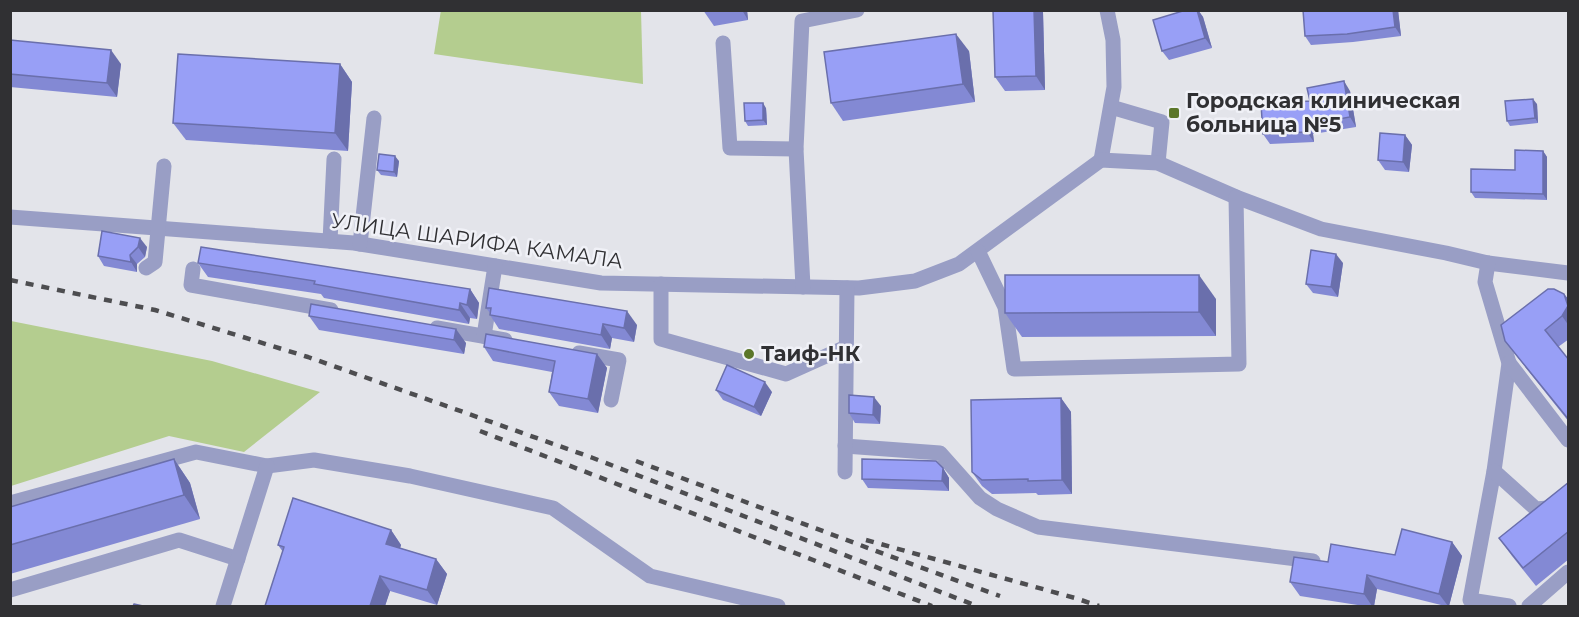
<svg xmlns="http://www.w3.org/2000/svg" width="1579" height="617" font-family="Montserrat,sans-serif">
  <rect width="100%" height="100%" fill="#e3e4ea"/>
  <g fill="#b4cd8f">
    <path d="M441,10L641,11L643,84L434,54Z"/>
    <path d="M11,321L212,361L320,392L244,452L169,436L11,486Z"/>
  </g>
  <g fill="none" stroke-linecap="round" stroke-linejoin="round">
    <g stroke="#999ec5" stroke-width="15">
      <path d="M723,43L730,148L796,149"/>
      <path d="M1111,107L1162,122L1158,163"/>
      <path d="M1101,160L1114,87L1113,40L1107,10"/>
      <path d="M10,217L354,243L601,283L859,288L915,281L959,264L1101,160L1158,163L1236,197L1321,229L1446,253L1488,263L1568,273"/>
      <path d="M330,241L334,159"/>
      <path d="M360,244L374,118"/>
      <path d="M978,251L1005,307L1014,369L1239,364L1236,197"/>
      <path d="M1488,263L1485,282L1509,363L1494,471L1470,600L1509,606"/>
      <path d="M146,268L155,262L164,166"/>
      <path d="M193,269L191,285L331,310"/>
      <path d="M661,284V339L786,374L846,347"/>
      <path d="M803,287L796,149L802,21L857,10"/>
      <path d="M437,328L505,340"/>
      <path d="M484,336L495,266"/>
      <path d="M579,353L619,360L611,400"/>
      <path d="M1509,363L1568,440"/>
      <path d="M845,446L940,453L980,498L997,509L1038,527L1313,561"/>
      <path d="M1494,471L1536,509L1548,508L1568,493"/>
      <path d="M845,472L847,288"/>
      <path d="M10,503L196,452L267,466L314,460L410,476L553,508L650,576L778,606"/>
      <path d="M10,590L179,540L238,559"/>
      <path d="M223,606L267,466"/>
      <path d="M1529,606L1568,572"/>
    </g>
    <g stroke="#4d4d50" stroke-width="4.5" stroke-dasharray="8 8" stroke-linecap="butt">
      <path d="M10,280L155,310L308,357L593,458L977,606"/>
      <path d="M480,431L932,606"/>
      <path d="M636,461C758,506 878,553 1000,596"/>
      <path d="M866,540L1075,598L1099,606"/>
    </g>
  </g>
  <g fill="#8389d4">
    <path d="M703,10H747L748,20L714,26Z"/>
    <path d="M993,10H1046V12H1043L1045,90L1005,91L995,77Z"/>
    <path d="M1186,10H1198L1203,17L1212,48L1169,60L1162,51Z"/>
    <path d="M1398,10L1401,36L1353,42L1311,45L1305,36Z"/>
    <path d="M10,40L121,64L117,97L10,87Z"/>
    <path d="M969,51L975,102L843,121L831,103Z"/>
    <path d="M340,64L352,82L348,151L186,140L173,123Z"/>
    <path d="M1350,91L1356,127L1313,134L1314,142L1270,144L1263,134L1310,101Z"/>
    <path d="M1537,104L1538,123L1510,126L1507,121Z"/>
    <path d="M766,108L767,125L748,126L745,121Z"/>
    <path d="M1405,135L1412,145L1409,172L1385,170L1378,160Z"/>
    <path d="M1543,151L1547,157V200L1475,198L1471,192L1515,170Z"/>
    <path d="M399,161L397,177L381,175L377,170Z"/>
    <path d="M102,231L147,247L145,257L137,264V272L104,266L98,256Z"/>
    <path d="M198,263L470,289L479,303L477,319L470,318L469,324L324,298L321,294L208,277Z"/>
    <path d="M1343,263L1338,297L1313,293L1306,284Z"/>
    <path d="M1564,294L1569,300V339L1558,347L1569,360V422L1518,358L1505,341Z"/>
    <path d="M1216,299V336L1022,337L1005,313Z"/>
    <path d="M311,304L466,343L464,354L319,330L309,316Z"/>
    <path d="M486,308L637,325L634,342L612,338L610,349L499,329L490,315V313Z"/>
    <path d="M484,347L597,354L607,368L598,413L559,406L549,392L552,372L493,361Z"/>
    <path d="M716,390L772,392L761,416L723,400Z"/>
    <path d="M1061,398L1071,412L1072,494L1038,495L1036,493L992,494L982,486L972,472Z"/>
    <path d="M881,406L880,424L855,423L849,413Z"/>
    <path d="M174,459L190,483L200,519L10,574V507Z"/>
    <path d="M943,468L949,478V491L868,488L862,479Z"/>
    <path d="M1569,482V559L1536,586L1512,556L1499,538Z"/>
    <path d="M391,530L401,545L400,548L436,559L447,574L437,605L390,591L385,606H265L283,552L278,545Z"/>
    <path d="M1452,542L1462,556L1449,606H1445L1377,589L1374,606H1364L1300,596L1290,582L1328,562L1395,555Z"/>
  </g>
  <g fill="#6a6fac">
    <path d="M742,10H747L748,20Z"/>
    <path d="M1034,10H1042L1043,12L1045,90L1036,76Z"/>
    <path d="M1197,10H1198L1203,17L1212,48L1205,38Z"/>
    <path d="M1393,10H1398L1401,36L1395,27Z"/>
    <path d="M956,34L969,51L975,102L963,84Z"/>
    <path d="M111,50L121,64L117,97L107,83Z"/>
    <path d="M340,64L352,82L348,151L335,133Z"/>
    <path d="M1344,81L1350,91L1356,127L1350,117Z"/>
    <path d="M1533,99L1537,104L1538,123L1535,118Z"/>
    <path d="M763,103L766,108L767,125L763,120Z"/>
    <path d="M1306,125L1313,134L1314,142L1307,132Z"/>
    <path d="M1405,135L1412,145L1409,172L1403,162Z"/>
    <path d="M1543,151L1547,157V200L1543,194Z"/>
    <path d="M395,156L399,161L397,177L394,172Z"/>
    <path d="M140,238L147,247L145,257L138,247Z"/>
    <path d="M1336,254L1343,263L1338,297L1331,287Z"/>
    <path d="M130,255L137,264V272L131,262Z"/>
    <path d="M1199,275L1216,299V336L1199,312Z"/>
    <path d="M470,289L479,303L477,319L467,305Z"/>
    <path d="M1564,294L1569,300V326L1562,316Z"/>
    <path d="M460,303L470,318L469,324L459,310Z"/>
    <path d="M627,311L637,325L634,342L624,328Z"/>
    <path d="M603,324L612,338L610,349L601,335Z"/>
    <path d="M456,329L466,343L464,354L454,340Z"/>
    <path d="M597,354L607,368L598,413L588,399Z"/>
    <path d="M765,382L772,392L761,416L754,407Z"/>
    <path d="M874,397L881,406L880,424L873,415Z"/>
    <path d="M1061,398L1071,412L1072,494L1062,480Z"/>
    <path d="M174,459L190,483L200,519L184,495Z"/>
    <path d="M943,468L949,478V491L942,481Z"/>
    <path d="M391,530L401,545L397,559L386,544Z"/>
    <path d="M1452,542L1462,556L1449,606H1448L1439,594Z"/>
    <path d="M436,559L447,574L437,605L427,590Z"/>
    <path d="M1367,575L1377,589L1374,606H1372L1364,594Z"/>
    <path d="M380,576L390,591L385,606H370Z"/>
  </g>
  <g fill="#989ff6" stroke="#6a6fac" stroke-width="1.5">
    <path d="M993,10H1034L1036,76L995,77Z"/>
    <path d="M1186,10H1197L1205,38L1162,51L1153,20Z"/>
    <path d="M1303,10H1393L1395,27L1347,34L1305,36Z"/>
    <path d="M956,34L963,84L831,103L824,52Z"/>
    <path d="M10,40L111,50L107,83L10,74Z"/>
    <path d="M178,54L340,64L335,133L173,123Z"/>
    <path d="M1344,81L1350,117L1306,125L1307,132L1263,134L1261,104L1310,101L1307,88Z"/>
    <path d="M1533,99L1535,118L1507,121L1505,101Z"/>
    <path d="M744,103H763V120L745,121Z"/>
    <path d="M1380,133L1405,135L1403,162L1378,160Z"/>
    <path d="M1515,150L1543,151V194L1471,192V169L1515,170Z"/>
    <path d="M379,154L395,156L394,172L377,170Z"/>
    <path d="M102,231L140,238L138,247L130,255L131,262L98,256Z"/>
    <path d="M201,247L470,289L467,305L460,303L459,310L314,284L315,281L198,263Z"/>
    <path d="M1311,250L1336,254L1331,287L1306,284Z"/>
    <path d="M1005,275H1199V312L1005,313Z"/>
    <path d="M489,288L627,311L624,328L603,324L601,335L490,315L491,308H486Z"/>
    <path d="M1548,289H1554L1564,294L1568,306L1562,316L1545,330L1569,360V420L1505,341L1501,325Z"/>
    <path d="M311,304L456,329L454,340L309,316Z"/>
    <path d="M486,334L597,354L588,399L549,392L555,361L484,347Z"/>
    <path d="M727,365L765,382L754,407L716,390Z"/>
    <path d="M849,395L874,397L873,415L849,413Z"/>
    <path d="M1061,398L1062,480L1028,481V479L982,480L972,472L971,400Z"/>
    <path d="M174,459L184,495L10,545V507Z"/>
    <path d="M862,459L936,461L943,468L942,481L862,479Z"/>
    <path d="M1569,482V531L1523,568L1499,538Z"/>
    <path d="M293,498L391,530L386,544L436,559L427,590L380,576L370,606H265L284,547L278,545Z"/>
    <path d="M1402,529L1452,542L1439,594L1367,575L1364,594L1290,582L1294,557L1328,562L1331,544L1395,555Z"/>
    <path d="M134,604L143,606H133Z"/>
  </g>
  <g fill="#5c772a" stroke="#f0f1f7" stroke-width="2">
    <rect x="1168" y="107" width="12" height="12" rx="3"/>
    <circle cx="749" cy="354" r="6"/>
  </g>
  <g text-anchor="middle" stroke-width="5" stroke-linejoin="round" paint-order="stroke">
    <g font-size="21" font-weight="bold" fill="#303033" stroke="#f0f1f7" text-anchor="start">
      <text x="1186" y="108">Городская клиническая<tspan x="1186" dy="24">больница №5</tspan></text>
      <text x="761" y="361">Таиф-НК</text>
    </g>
    <g font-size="21" fill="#303033" stroke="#f0f1f7">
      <text transform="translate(477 241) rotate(8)" y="7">УЛИЦА ШАРИФА КАМАЛА</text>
    </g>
  </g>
  <rect width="1579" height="617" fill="none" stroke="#303033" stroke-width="24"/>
</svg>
